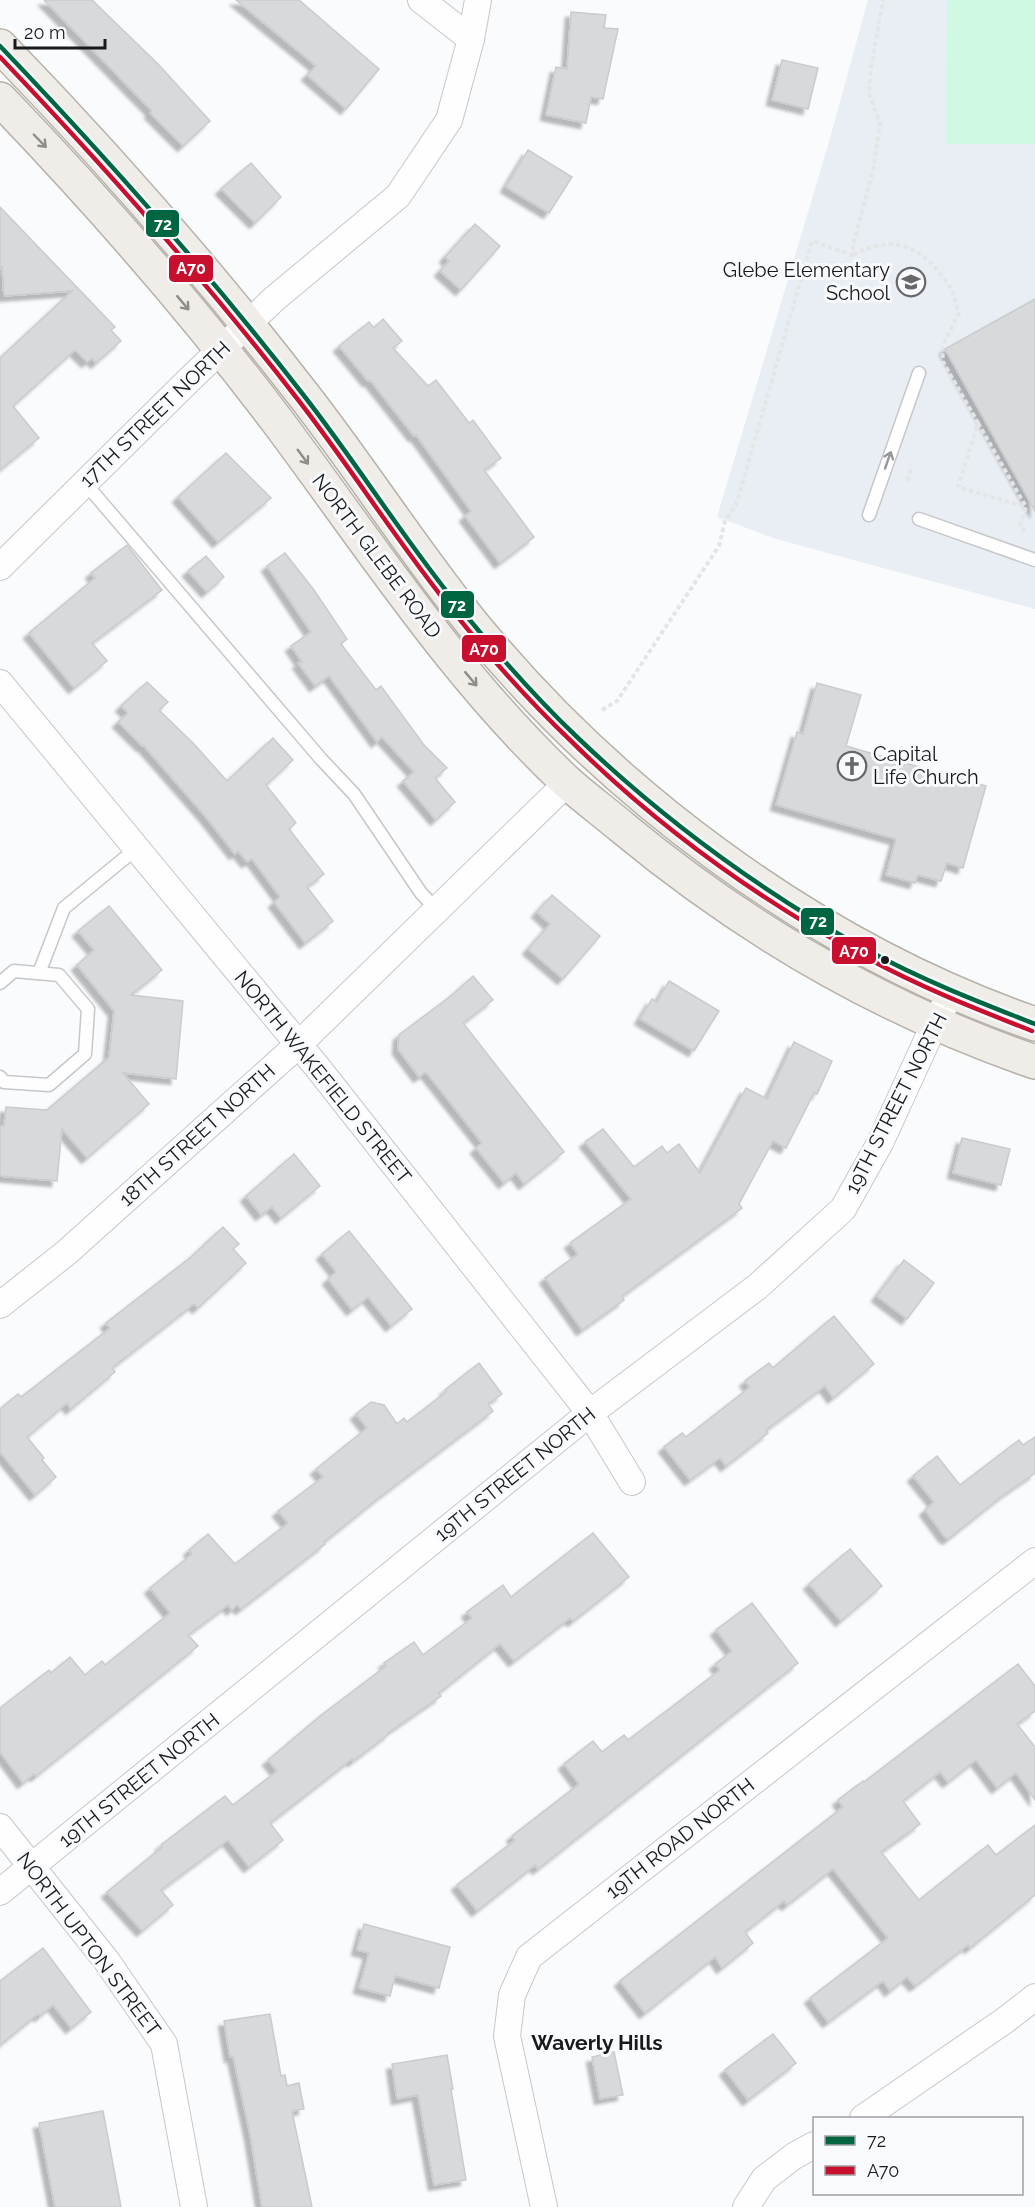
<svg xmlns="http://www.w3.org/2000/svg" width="1035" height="2207" font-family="Raleway,sans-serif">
  <defs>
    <filter id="shadow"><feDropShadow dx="-5.5" dy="5.5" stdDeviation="1.5" flood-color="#0004"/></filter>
  </defs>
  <rect width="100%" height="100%" fill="#f9fbfd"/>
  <path fill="#e9eef5" d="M868,0H1035V609L776,539L717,517L829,142Z"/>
  <path fill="#d0f9e4" d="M947,0H1035V144H945Z"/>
  <g fill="#d8d9db" stroke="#cacbcd" stroke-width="1.5" filter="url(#shadow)">
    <path d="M44,0H92L158,64L210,121L183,146L150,113L152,111Z"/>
    <path d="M236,0H299L379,69L346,109L307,75L316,66Z"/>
    <path d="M571,12L606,15L604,28L618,29L603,99L591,97L586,123L546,115L556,67L567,69Z"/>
    <path d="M782,60L818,68L808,109L772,100Z"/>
    <path d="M528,150L572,177L549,213L506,187Z"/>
    <path d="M251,163L281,197L255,223L221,189Z"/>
    <path d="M0,207L115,327L111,330L121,341L96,363L92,358L87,362L75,350L13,406L39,438L0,470V358L72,291L4,296L2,267L0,269Z"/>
    <path d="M475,224L500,246L461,290L440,271L449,261L445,257Z"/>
    <path d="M1035,299V511L945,349Z"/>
    <path d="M383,319L402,341L393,348L428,386L436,380L469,423L473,420L501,458L484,470L534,537L500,563L465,516L471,511L416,435L414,436L370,380L368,381L339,346L369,322L374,328Z"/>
    <path d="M226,453L271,498L218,542L178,497Z"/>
    <path d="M127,545L162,590L92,643L107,661L74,688L29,633L95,578L91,573Z"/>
    <path d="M285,553L314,590L347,639L341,644L376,690L381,686L424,745L447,768L435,778L455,802L436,820L403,781L414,772L382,737L377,742L329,676L315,686L298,663L302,662L291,646L311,632L267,566Z"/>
    <path d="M206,556L224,577L207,592L188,571Z"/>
    <path d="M147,682L168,702L159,710L194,744L227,781L273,738L293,760L266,785L296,823L289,829L324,874L307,887L333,921L305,943L274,902L280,897L252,859L247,862L238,851L235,854L205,816L143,745L142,746L118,722L128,713L121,706Z"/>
    <path d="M817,683L861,695L846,746L986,786L963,868L947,863L941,881L918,875L915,883L886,875L896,839L776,805L797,732L803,734Z"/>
    <path d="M552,895L600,936L563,979L528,949L550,924L537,912Z"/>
    <path d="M109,906L162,970L131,995L183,1001L176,1079L123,1073L149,1104L87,1158L62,1129L57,1181L0,1176V1126H4L6,1107L47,1110L109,1057L114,1011L77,965L94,950L78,931Z"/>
    <path d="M473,976L493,1000L463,1023L564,1152L524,1184L516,1173L504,1183L476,1148L482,1143L426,1072L419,1077L398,1049L399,1035L452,995Z"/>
    <path d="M669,981L719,1011L694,1051L640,1019L652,999L657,1002Z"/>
    <path d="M794,1042L832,1061L817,1094L814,1093L786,1148L773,1141L739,1204L742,1208L622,1296L624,1300L582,1330L545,1278L578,1254L570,1243L631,1199L585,1142L603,1129L634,1167L662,1146L667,1153L679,1144L700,1173L746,1088L767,1099Z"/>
    <path d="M962,1138L1010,1149L1001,1185L953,1173Z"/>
    <path d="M294,1154L320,1186L281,1218L272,1207L261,1215L246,1196Z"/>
    <path d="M223,1227L239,1244L233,1249L246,1263L198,1308L194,1304L112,1368L115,1372L71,1409L67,1403L27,1437L44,1458L42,1460L56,1477L35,1495L0,1452V1409L18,1394L21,1397L110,1328L106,1323L191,1257Z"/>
    <path d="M349,1231L412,1309L391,1326L368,1297L352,1310L328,1279L336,1272L322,1254Z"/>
    <path d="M904,1260L934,1283L907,1319L877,1296Z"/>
    <path d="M834,1316L874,1364L833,1398L825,1386L766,1430L768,1433L726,1466L720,1458L690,1480L664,1447L682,1433L686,1437L750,1387L745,1381L769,1363L773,1368Z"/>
    <path d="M479,1363L502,1394L488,1404L493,1411L381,1496L324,1542L325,1544L241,1609L237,1605L232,1610L228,1605L188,1635L198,1646L36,1776L34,1774L23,1783L0,1752V1708L49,1670L51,1673L70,1657L85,1675L102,1661L105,1665L170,1613L150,1588L192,1554L189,1550L208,1534L235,1564L288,1523L278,1511L323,1477L316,1469L367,1428L356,1414L371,1402L384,1405L397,1424L404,1418L407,1422L446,1392L445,1390Z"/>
    <path d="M1035,1437V1473L1006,1493L948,1539L944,1536L925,1510L934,1502L913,1476L937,1456L960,1485L1019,1440L1023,1445Z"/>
    <path d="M593,1533L629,1577L573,1621L570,1618L514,1661L500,1644L439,1693L441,1696L389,1732L390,1733L353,1761L352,1759L270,1823L283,1840L249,1867L228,1840L161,1890L173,1905L142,1931L107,1892L162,1847L161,1845L225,1796L233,1805L277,1771L268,1760L320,1716L386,1666L384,1663L414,1642L423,1655L472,1618L467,1612L503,1585L511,1597Z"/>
    <path d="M850,1549L882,1586L841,1621L809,1584Z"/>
    <path d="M752,1603L798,1663L538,1869L535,1865L477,1911L457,1885L515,1840L512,1836L579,1784L564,1764L593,1741L602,1752L624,1735L628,1740L720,1670L715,1664L732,1651L716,1630Z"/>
    <path d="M1018,1664L1035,1686V1711L1017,1724L1035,1747V1800L1016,1773L997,1788L976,1760L948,1782L940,1772L903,1801L920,1824L881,1852L919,1900L988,1845L996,1855L1035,1825V1895L970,1948L968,1945L915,1986L907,1977L890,1991L883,1981L828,2022L810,1998L888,1938L833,1869L787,1905L784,1901L745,1932L753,1943L722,1968L715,1957L645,2013L620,1981L843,1807L838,1800L863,1781L864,1782Z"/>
    <path d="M364,1924L450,1947L439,1988L395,1976L390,1996L359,1988L369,1953L357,1950Z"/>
    <path d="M43,1948L91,2012L71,2028L53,2005L40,2016L38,2014L0,2045V1981Z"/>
    <path d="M270,2014L281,2076L285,2075L287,2086L299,2083L304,2109L292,2111L312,2207H262L250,2134L233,2056L230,2057L224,2021Z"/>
    <path d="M773,2034L796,2063L748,2100L725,2070Z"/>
    <path d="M614,2052L623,2095L600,2099L592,2057Z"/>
    <path d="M447,2055L453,2089H451L466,2180L434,2185L418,2095L397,2099L392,2064Z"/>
    <path d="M103,2111L121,2207H55L39,2123Z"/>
  </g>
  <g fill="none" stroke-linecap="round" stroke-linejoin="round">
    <g stroke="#c6c7c9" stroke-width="15">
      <g id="service">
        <path d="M85,483L321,759L354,794L421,893L436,909"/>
        <path d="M869,515L919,373"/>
        <path d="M919,519L1035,560"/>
        <path d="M39,973L64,908L137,848"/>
        <path d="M0,983L14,971L59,975L88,1009L85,1054L49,1085L4,1082L0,1077"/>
      </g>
    </g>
    <g stroke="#c6c7c9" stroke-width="28">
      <g id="minor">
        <path d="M421,0L471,39"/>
        <path d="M0,567L189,380L274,299L398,196L449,120L471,39L478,0"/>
        <path d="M0,683L318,1068L590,1413L632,1482"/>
        <path d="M0,1305L66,1253L299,1044L568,782"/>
        <path d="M0,1827L106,1960L164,2044L194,2207"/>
        <path d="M0,1892L590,1413L757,1287L843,1209L880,1143L935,1023L952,992"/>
        <path d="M863,2118L1004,2021L1035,1997"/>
        <path d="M544,2207L507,2036L512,1995L529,1957L1035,1561"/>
        <path d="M746,2207L764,2179L794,2156L814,2145"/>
      </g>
    </g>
    <g stroke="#b6b2aa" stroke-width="36">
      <g id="primary">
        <path d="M0,46C108,157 210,274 305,397C357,464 403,535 455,602C600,788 812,947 1035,1024"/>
        <path d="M0,99C98,201 192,308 278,422C370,545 454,676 567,782C585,798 604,812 623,828C745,929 884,1010 1035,1062"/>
      </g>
    </g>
    <g stroke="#e5e5e5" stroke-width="4" stroke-dasharray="4.5 3" stroke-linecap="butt">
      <path d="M853,255C887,237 913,241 939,272C942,277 947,282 950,287C954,295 956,305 959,313L942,347L943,362L978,423L958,487L1026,507L1020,526L1026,533"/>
      <path d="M978,423L1026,507"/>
      <path d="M907,481L912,466"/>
      <path d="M602,710L617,701L719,546L725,521L736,505L812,241L852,255L853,245L873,171L880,123L869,94L871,68L883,0"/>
    </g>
    <use href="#service" stroke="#fefeff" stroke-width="12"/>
    <use href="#minor" stroke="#fefeff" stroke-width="26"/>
    <use href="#primary" stroke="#f0ede9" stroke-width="33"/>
    <g stroke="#f8fafe" stroke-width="9">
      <path id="bus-1" d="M0,46C107,158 210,274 305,397C357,464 402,536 455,602C493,649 533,695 577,737C664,820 763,893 869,951C922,980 979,1002 1035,1024"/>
    </g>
    <g stroke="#f8fafe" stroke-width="9">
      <path id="bus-2" d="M0,57C105,167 206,281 299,401C351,468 396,540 449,606C486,653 526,698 570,740C657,826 759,900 867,958C920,987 976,1009 1032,1031"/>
    </g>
    <use href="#bus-1" stroke="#006641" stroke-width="4.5"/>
    <use href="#bus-2" stroke="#c8102e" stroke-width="4.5"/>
  </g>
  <defs><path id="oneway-shaft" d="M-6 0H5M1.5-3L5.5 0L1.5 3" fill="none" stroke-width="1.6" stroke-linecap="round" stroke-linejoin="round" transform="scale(1.5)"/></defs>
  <g stroke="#8f8e8c">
    <use href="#oneway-shaft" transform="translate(40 141) rotate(46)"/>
    <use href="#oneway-shaft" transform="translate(183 303) rotate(50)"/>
    <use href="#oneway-shaft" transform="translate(303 457) rotate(54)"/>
    <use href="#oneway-shaft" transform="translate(471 679) rotate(50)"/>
  </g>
  <use stroke="#969798" href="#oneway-shaft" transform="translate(888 460) rotate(-71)"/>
  <defs>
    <g id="school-ring" transform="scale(1.5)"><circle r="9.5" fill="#f8fafe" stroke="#676869" stroke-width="1.5"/><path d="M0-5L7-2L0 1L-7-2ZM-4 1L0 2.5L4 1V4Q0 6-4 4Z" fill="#676869"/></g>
    <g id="church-ring" transform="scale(1.5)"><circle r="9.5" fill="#f8fafe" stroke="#676869" stroke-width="1.5"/><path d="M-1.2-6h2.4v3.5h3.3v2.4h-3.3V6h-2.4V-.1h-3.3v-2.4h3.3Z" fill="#676869"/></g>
  </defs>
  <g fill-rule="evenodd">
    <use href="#school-ring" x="911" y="282"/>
    <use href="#church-ring" x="852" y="766"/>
  </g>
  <circle fill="#18191a" stroke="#f8fafe" stroke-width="2" cx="885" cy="960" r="5"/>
  <g text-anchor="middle" stroke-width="6" stroke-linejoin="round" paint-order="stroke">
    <g font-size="20" fill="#18191a" stroke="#f8fafe" text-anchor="end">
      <text x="890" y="277">Glebe Elementary<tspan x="890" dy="23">School</tspan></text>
      <text x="873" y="761" text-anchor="start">Capital<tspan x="873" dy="23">Life Church</tspan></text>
    </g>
    <g font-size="20" fill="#18191a" stroke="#f8fafe">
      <text transform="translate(155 414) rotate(-44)" y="7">17TH STREET NORTH</text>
      <text transform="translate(377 556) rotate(53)" y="7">NORTH GLEBE ROAD</text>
      <text transform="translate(323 1077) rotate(51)" y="7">NORTH WAKEFIELD STREET</text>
      <text transform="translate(896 1103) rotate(-63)" y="7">19TH STREET NORTH</text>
      <text transform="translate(197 1135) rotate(-42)" y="7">18TH STREET NORTH</text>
      <text transform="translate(515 1474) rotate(-39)" y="7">19TH STREET NORTH</text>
      <text transform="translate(139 1780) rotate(-39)" y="7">19TH STREET NORTH</text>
      <text transform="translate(680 1838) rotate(-38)" y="7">19TH ROAD NORTH</text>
      <text transform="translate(89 1944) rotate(53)" y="7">NORTH UPTON STREET</text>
    </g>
    <g font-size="21" font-weight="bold" fill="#18191a" stroke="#f8fafe">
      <text x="597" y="2050">Waverly Hills</text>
    </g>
  </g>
  <g stroke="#f8fafe" stroke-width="2">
    <rect x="145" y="209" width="35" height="29" rx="6" fill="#006641"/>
    <rect x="168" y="254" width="46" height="29" rx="6" fill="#c8102e"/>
    <rect x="440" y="590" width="35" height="29" rx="6" fill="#006641"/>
    <rect x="461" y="634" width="46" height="29" rx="6" fill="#c8102e"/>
    <rect x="800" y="907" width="35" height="29" rx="6" fill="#006641"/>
    <rect x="831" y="936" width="46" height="29" rx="6" fill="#c8102e"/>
  </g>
  <g font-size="16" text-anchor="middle" font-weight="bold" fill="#fff">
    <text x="163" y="230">72</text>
    <text x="191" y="274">A70</text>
    <text x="457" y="611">72</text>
    <text x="484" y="655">A70</text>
    <text x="818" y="927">72</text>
    <text x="854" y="957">A70</text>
  </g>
  <rect x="813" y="2117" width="210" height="78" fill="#f8fafe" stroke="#9ea0a3" stroke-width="1.5"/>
  <rect x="825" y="2136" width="30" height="9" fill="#006641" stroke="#9ea0a3" stroke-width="1.5"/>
  <text x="867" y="2147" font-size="18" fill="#18191a">72</text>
  <rect x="825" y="2166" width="30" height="9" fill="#c8102e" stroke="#9ea0a3" stroke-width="1.5"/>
  <text x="867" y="2177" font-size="18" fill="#18191a">A70</text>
  <path d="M15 39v9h90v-9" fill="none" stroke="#18191a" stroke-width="3"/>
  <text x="24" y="39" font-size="18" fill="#18191a" stroke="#f8fafe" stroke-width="4.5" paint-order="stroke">20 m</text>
</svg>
